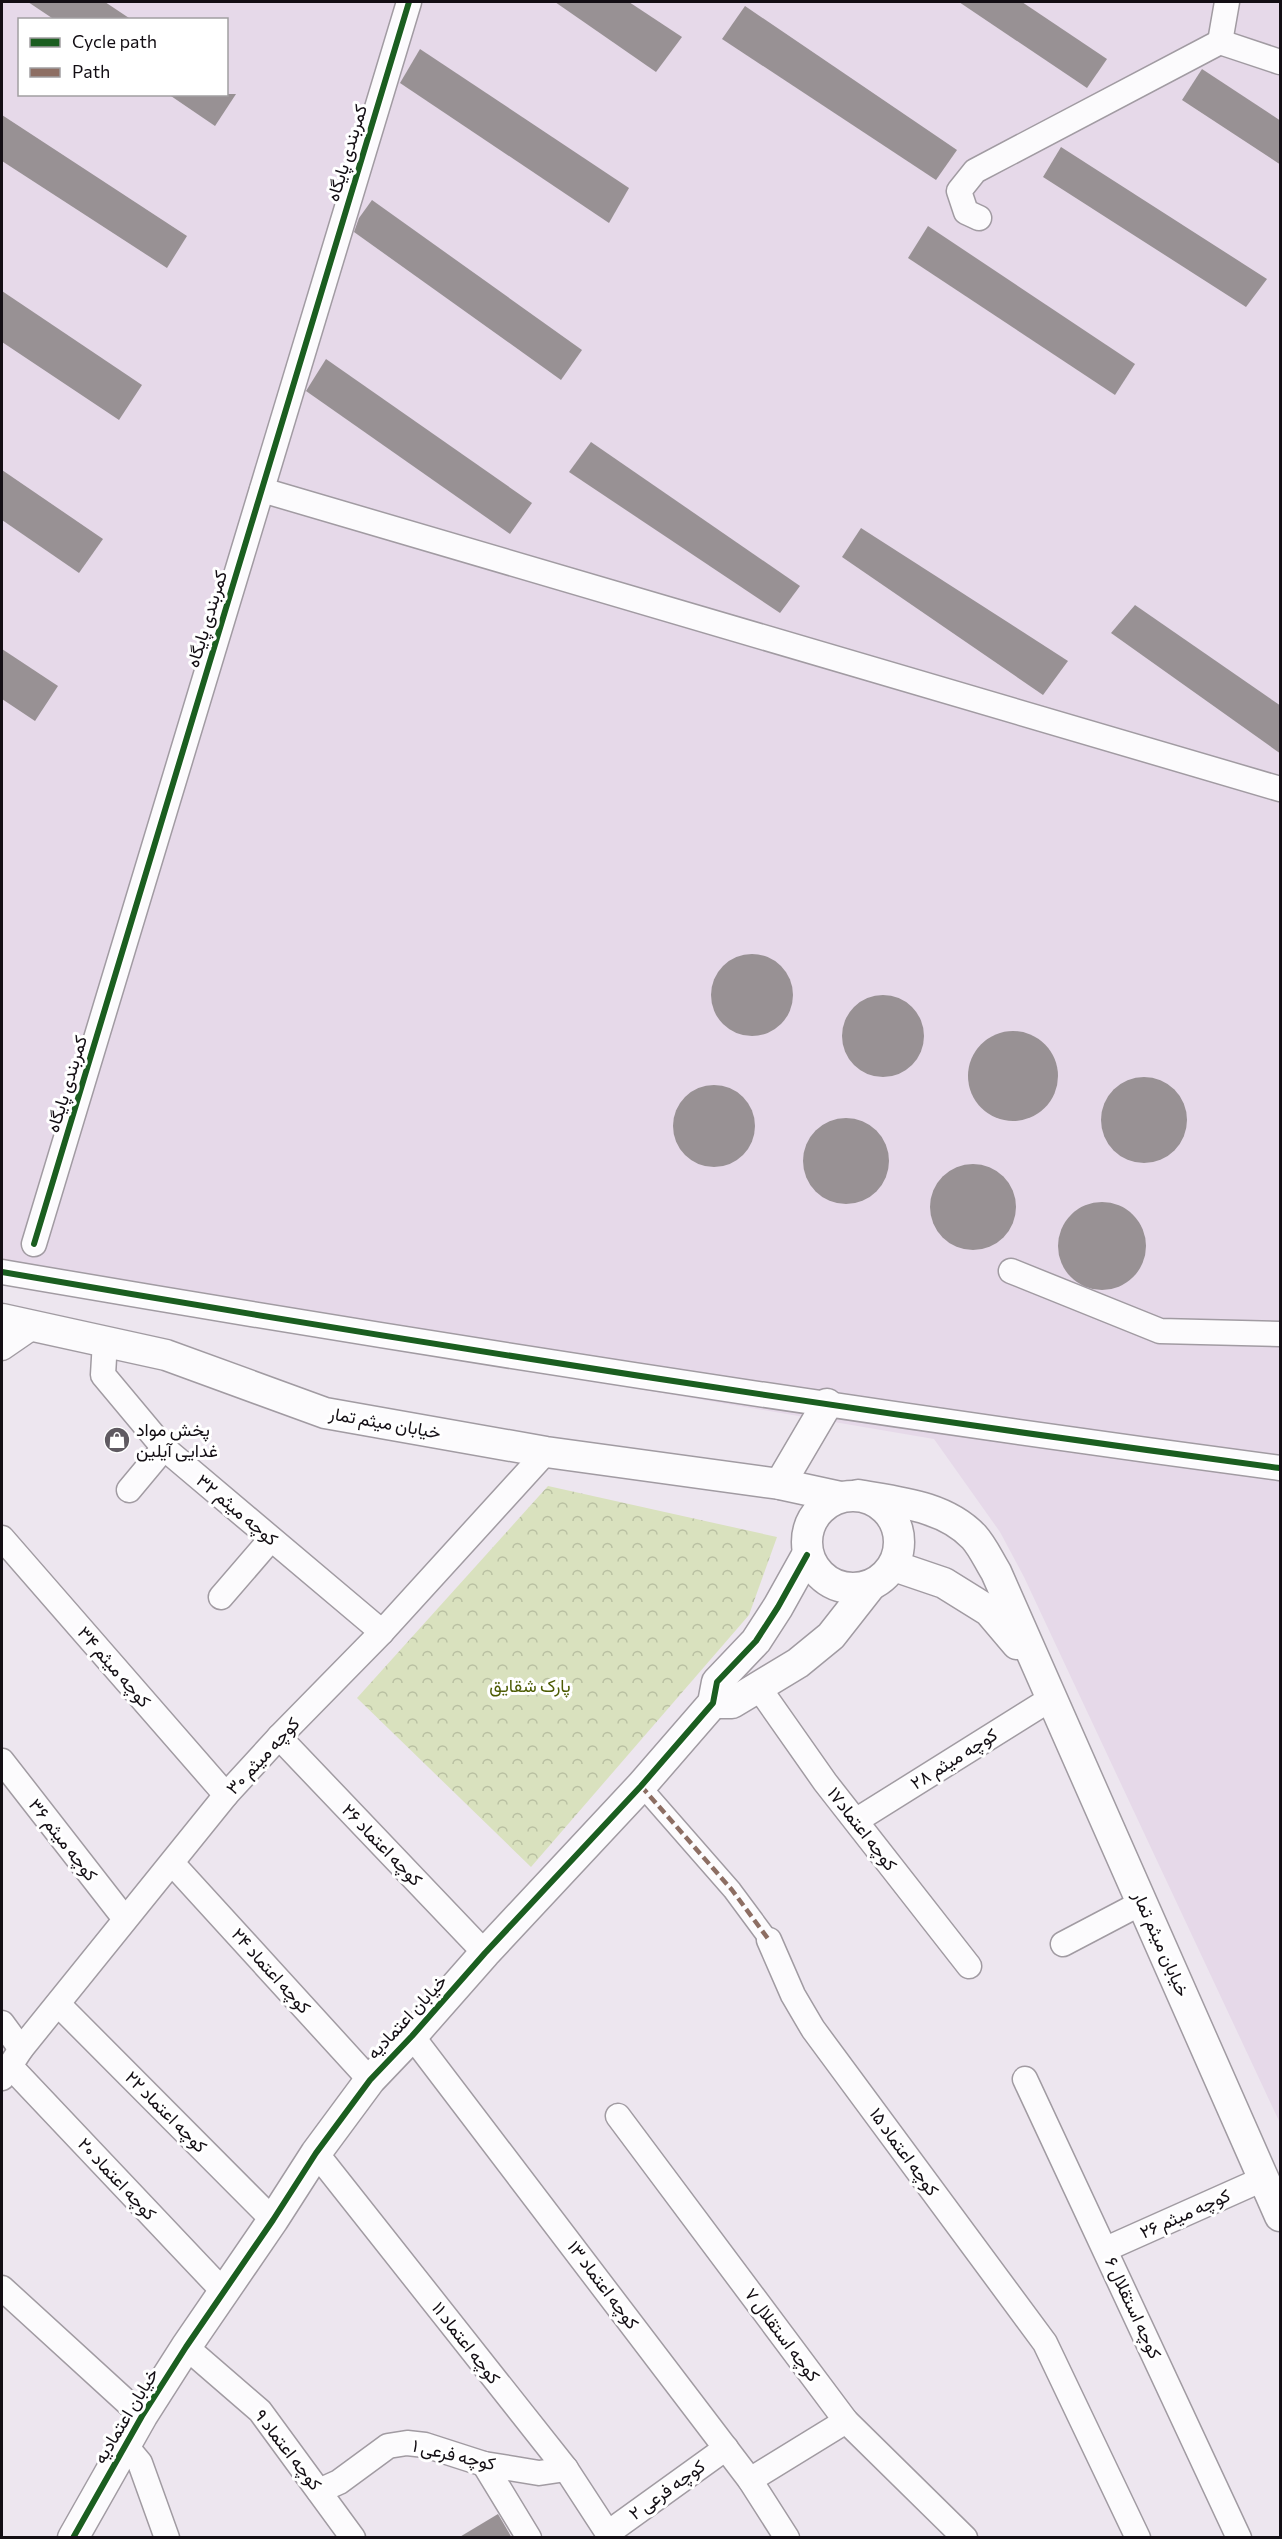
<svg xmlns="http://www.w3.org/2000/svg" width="1282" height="2539" font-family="Commissioner,Vazirmatn,sans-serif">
  <defs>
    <pattern id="forest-crowns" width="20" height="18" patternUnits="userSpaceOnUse" patternTransform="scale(1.5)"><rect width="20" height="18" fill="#d9e1be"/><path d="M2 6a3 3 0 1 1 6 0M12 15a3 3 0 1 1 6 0" fill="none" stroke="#b9c0a2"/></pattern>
  </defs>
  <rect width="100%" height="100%" fill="#ede6ef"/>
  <path fill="#e6d9e9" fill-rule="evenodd" d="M2,2H1280V2123L1024,1577L1000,1532L934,1439L2,1281ZM20,20H226V94H20Z"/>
  <path fill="url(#forest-crowns)" d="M548,1486L777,1537L749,1615L531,1867L357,1698Z"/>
  <g fill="#989194">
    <path d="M28,2H105L132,20H55Z"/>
    <path d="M555,2H629L682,37L656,72Z"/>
    <path d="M959,2H1022L1107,59L1087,88Z"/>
    <path d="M745,6L957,150L936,180L722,39Z"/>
    <path d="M420,49L629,188L609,223L400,83Z"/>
    <path d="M1202,69L1281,121V165L1182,100Z"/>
    <path d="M168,94H236L215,126Z"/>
    <path d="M2,115L187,236L167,268L2,161Z"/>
    <path d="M1061,147L1267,279L1246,307L1043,177Z"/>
    <path d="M372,200L582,350L561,380L354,232L359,218Z"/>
    <path d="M928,226L1135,364L1115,395L908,258Z"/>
    <path d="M2,291L142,385L119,420L2,342Z"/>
    <path d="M326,359L532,503L510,534L306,391Z"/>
    <path d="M591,442L800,586L780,613L569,472Z"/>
    <path d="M2,470L103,539L79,573L2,520Z"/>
    <path d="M861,528L1068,661L1043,695L842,557Z"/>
    <path d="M1135,605L1281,706V754L1111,633Z"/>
    <path d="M2,649L58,686L35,721L2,699Z"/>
    <circle cx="752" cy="995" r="41"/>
    <circle cx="883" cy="1036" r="41"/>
    <circle cx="1013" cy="1076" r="45"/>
    <circle cx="1144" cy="1120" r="43"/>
    <circle cx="714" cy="1126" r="41"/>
    <circle cx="846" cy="1161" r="43"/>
    <circle cx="973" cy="1207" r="43"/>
    <circle cx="1102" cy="1246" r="44"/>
    <path d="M498,2514L512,2538H458Z"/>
  </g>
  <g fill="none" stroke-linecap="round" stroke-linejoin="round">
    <g stroke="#a19ba2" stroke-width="21">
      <path id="pedestrian" d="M641,1786L732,1890L769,1940"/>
    </g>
    <g stroke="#a19ba2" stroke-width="27">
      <g id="minor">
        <path d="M1220,42L1280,62"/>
        <path d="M1220,42L1227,2"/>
        <path d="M979,218L966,212L959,191L975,171L1220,42"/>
        <path d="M262,490L1280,789"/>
        <path d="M34,1244L409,2"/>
        <path d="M1011,1271L1160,1331L1280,1334"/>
        <path d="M2,1272C427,1345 853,1411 1280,1468"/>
        <path d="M105,1341L103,1375L164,1448L382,1632"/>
        <path d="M2,1348L34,1326"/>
        <path d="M129,1490L164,1448"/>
        <path d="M2,1538L226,1795"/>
        <path d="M221,1597L271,1539"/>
        <path d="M759,1688L825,1782L969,1966"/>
        <path d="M279,1737L485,1953"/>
        <path d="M2,1761L125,1919"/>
        <path d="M857,1820L1052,1698"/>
        <path d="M172,1863L370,2080"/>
        <path d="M769,1940L793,1995L813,2029L1045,2343L1138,2538"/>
        <path d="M1063,1944L1143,1902"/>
        <path d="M58,2004L273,2220"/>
        <path d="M2,2023L21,2049"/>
        <path d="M412,2036L750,2480L787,2538"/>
        <path d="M11,2067L224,2292"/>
        <path d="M2,2078L21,2049L226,1795L279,1737L382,1632L546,1452"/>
        <path d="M1025,2079L1239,2538"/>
        <path d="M618,2116L846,2421L965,2538"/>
        <path d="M316,2153L566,2469L611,2538"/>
        <path d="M1106,2249L1263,2179"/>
        <path d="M2,2288L142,2416"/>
        <path d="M186,2347L260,2411L353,2538"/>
        <path d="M125,2445L140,2463L167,2538"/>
        <path d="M484,2464L529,2538"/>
        <path d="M750,2480L846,2421"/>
        <path d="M319,2491L339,2482L388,2446L407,2443L425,2445L484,2464L539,2473L566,2469"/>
        <path d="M608,2533L726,2448"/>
      </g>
    </g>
    <g stroke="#a19ba2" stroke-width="33">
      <g id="tertiary">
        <path d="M2,1319L166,1355L325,1413L546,1452L780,1484L840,1497"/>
        <path d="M780,1484L827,1404"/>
        <path d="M858,1495C898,1502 945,1506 974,1537C983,1547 989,1561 996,1572L1280,2216"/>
        <circle cx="853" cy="1542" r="46"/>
        <path d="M894,1566L944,1583L989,1611L1017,1644"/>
        <path d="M713,1703H732L798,1663L831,1636L871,1585"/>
        <path d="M73,2538L142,2416L186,2347L273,2220L316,2153L370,2080L412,2036L485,1953L641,1786L713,1703L717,1682L756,1641L778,1607L807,1555"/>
      </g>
    </g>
    <use href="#pedestrian" stroke="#fcfbfd" stroke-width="18"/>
    <use href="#minor" stroke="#fcfbfd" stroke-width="24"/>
    <use href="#tertiary" stroke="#fcfbfd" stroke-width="30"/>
    <path stroke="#8d6e63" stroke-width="4.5" stroke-dasharray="9 4.5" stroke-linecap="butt" d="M641,1786L732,1890L769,1940"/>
    <g stroke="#fff" stroke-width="10">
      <g id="cycleway">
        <path d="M34,1244L409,2"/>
        <path d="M2,1272C427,1345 853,1411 1280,1468"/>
        <path d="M73,2538L142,2416L186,2347L273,2220L316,2153L370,2080L412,2036L485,1953L641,1786L713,1703L717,1682L756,1641L778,1607L807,1555"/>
      </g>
    </g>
    <use href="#cycleway" stroke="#1b5e20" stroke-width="6"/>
  </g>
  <defs>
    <g id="shop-disc" transform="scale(1.35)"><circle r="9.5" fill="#5f5a61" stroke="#fff"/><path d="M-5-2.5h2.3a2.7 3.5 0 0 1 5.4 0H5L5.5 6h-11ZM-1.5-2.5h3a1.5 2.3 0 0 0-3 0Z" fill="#fff"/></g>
  </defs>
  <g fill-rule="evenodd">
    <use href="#shop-disc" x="117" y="1440"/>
  </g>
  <g text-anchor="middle" stroke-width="6" stroke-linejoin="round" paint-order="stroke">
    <g font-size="18" fill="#130e14" stroke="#fff">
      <text transform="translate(347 153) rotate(-73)" y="6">کمربندی پایگاه</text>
      <text transform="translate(207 619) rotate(-73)" y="6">کمربندی پایگاه</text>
      <text transform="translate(67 1084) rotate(-73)" y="6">کمربندی پایگاه</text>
      <text transform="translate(385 1423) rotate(10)" y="6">خیابان میثم تمار</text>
      <text transform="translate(237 1510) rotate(40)" y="6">کوچه میثم ۳۲</text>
      <text transform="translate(114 1667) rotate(49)" y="6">کوچه میثم ۳۴</text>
      <text transform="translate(263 1756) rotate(-47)" y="6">کوچه میثم ۳۰</text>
      <text transform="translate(954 1759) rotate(-32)" y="6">کوچه میثم ۲۸</text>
      <text transform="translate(862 1829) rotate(52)" y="6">کوچه اعتماد۱۷</text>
      <text transform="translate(63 1840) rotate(52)" y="6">کوچه میثم ۳۶</text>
      <text transform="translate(382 1845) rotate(46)" y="6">کوچه اعتماد ۲۶</text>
      <text transform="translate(1161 1944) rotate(66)" y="6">خیابان میثم تمار</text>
      <text transform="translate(271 1971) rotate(48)" y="6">کوچه اعتماد ۲۴</text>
      <text transform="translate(407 2017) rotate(-47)" y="6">خیابان اعتمادیه</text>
      <text transform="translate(166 2112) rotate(45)" y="6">کوچه اعتماد ۲۲</text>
      <text transform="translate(904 2152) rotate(54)" y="6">کوچه اعتماد ۱۵</text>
      <text transform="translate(117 2179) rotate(47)" y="6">کوچه اعتماد ۲۰</text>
      <text transform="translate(1185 2214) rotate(-24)" y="6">کوچه میثم ۲۶</text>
      <text transform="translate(603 2285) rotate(53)" y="6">کوچه اعتماد ۱۳</text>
      <text transform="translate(1133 2308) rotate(65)" y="6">کوچه استقلال ۶</text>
      <text transform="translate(782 2335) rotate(53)" y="6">کوچه استقلال ۷</text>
      <text transform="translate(466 2343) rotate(52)" y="6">کوچه اعتماد ۱۱</text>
      <text transform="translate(126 2416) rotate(-59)" y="6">خیابان اعتمادیه</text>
      <text transform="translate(288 2450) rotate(52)" y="6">کوچه اعتماد ۹</text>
      <text transform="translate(454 2455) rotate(13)" y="6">کوچه فرعی ۱</text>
      <text transform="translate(667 2490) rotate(-36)" y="6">کوچه فرعی ۲</text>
    </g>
    <g font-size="18" fill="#130e14" stroke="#fff" text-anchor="start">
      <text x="136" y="1436">پخش مواد<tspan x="136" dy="21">غدایی آیلین</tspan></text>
    </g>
    <g font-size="18" fill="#4d5c04" stroke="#fff">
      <text x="530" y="1692">پارک شقایق</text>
    </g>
  </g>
  <rect width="1282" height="2539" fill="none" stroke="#130e14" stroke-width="6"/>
  <rect x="18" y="18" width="210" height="78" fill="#ffffff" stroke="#a19fa1" stroke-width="1.5"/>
  <rect x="30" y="38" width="30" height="9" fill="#1b5e20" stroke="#a19fa1" stroke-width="1.5"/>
  <text x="72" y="48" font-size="18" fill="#130e14">Cycle path</text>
  <rect x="30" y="68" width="30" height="9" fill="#8d6e63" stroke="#a19fa1" stroke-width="1.5"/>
  <text x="72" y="78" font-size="18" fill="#130e14">Path</text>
</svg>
